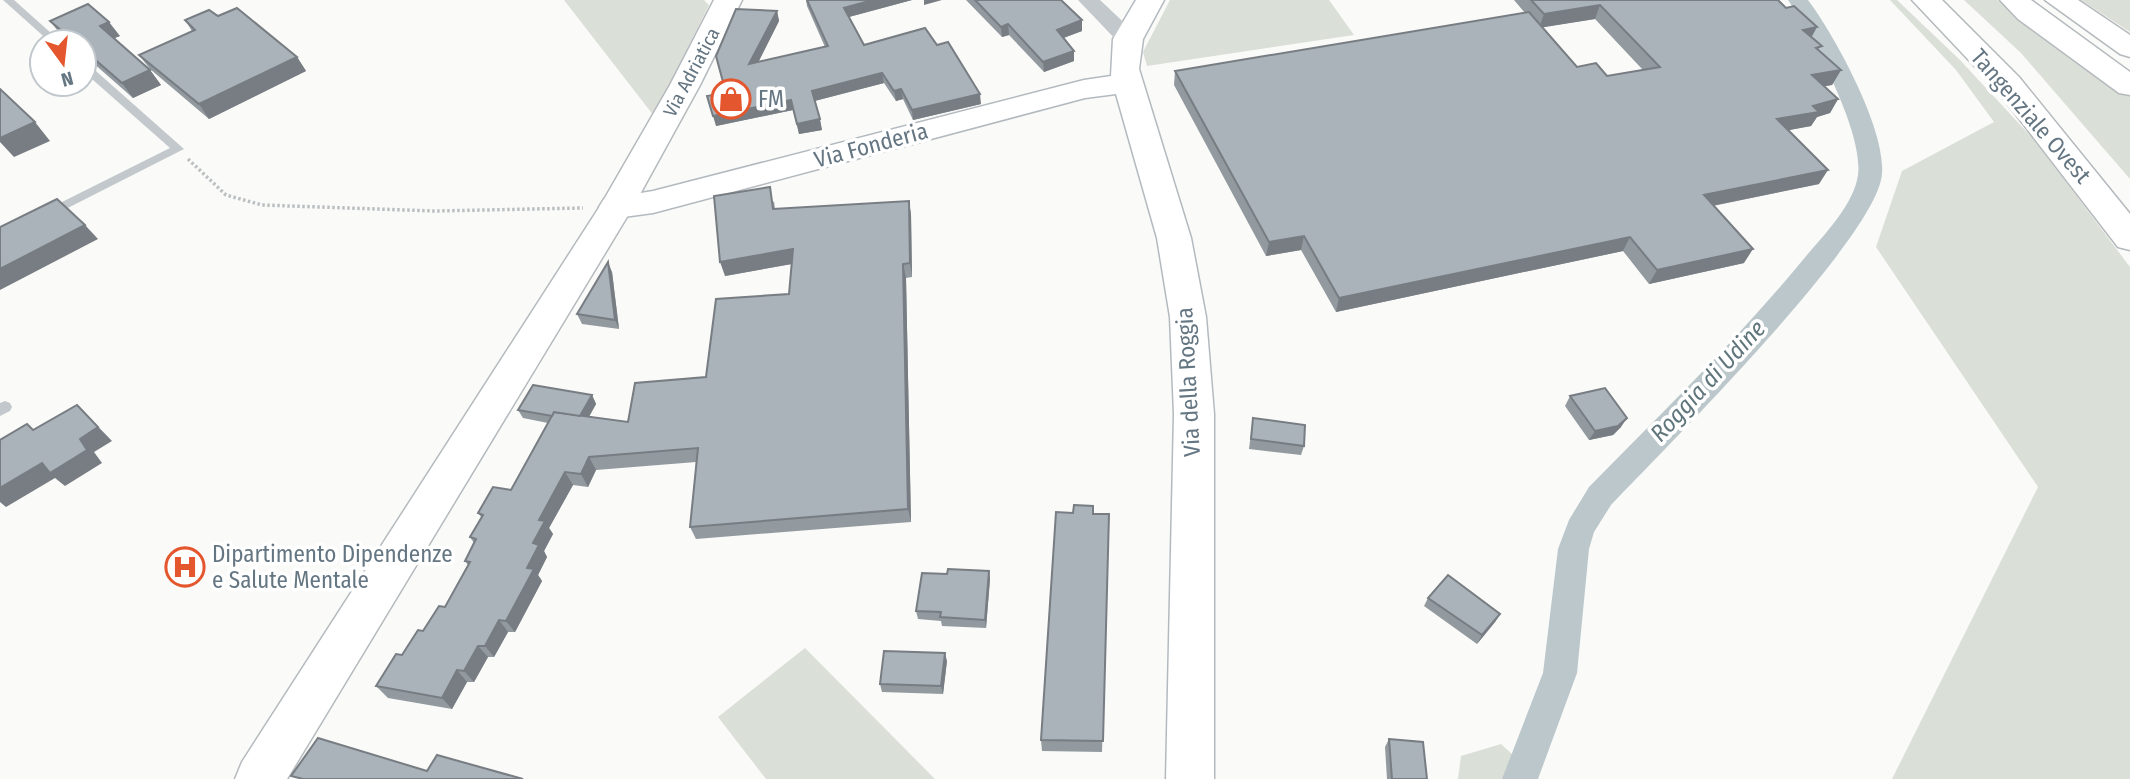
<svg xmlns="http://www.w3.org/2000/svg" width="2130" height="779" font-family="'Fira Sans Condensed',sans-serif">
  <rect width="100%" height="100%" fill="#fafaf8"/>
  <g fill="#dadfd7">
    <path d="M564,0H704L709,5L654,116Z"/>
    <path d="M1170,0H1329L1354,35L1147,66L1143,52Z"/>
    <path d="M1890,0H1897L1960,60L2036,142L2130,267V779H1892L2038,487L1876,247L1902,171L1994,122L1956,70Z"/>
    <path d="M1964,0H1997L2130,96V179L2021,53Z"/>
    <path d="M2081,0H2130V32Z"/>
    <path d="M805,648L935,779H766L718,717Z"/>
    <path d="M1501,744L1539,779H1458L1461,756Z"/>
  </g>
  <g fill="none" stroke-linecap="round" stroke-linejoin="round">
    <path fill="#bbc7cb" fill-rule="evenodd" d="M1788,0H1808C1835,36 1886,129 1882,174C1877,238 1663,450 1611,505L1594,532L1589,549L1577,673L1538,779H1502L1543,673L1558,549L1569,520L1589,487C1664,411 1740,337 1807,255C1825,234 1854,204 1858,175C1864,132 1812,36 1788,0Z"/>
    <g stroke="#b3babf" stroke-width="3">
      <path id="secondary" d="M1136,0H1164L1143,39L1139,69L1191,238L1206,317L1214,414V779H1166L1174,414L1170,317L1157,238L1116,94L1085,98L653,213L616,218L604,215L599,207L604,199L653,191L1084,80L1111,76L1113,39Z"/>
    </g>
    <g stroke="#b5babe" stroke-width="3">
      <path id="primary" d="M714,0H742L700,85L633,207L287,779H235L242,762L602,203L670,85Z"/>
    </g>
    <g stroke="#b4b9bd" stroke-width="3">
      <g id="highway">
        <path d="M1912,0H1942L2019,77L2130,214V250L2118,247L1997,90Z"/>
        <path d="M2000,0H2031L2130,72V95L2119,93L2018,19Z"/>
        <path d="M2045,0H2078L2130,35V57L2120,54Z"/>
      </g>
    </g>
    <path stroke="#bbbfc2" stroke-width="3.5" stroke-dasharray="2.5 2.5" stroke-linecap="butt" d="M188,159L226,195L262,205L434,211L583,208"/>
    <g fill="#c3c8cc" fill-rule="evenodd">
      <path d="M3,0H14L61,42H50Z"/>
      <path d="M84,63L88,64L184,149L50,217L46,216L44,213L46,210L170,148L84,72Z"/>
      <path d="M5,401L10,403L12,407L10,411L0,416V403Z"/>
    </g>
    <path fill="#c3c8cc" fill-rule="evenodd" d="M1078,0H1100L1136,34L1139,39L1136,44H1120Z"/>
    <use href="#secondary" fill="#fff" fill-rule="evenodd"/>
    <use href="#primary" fill="#fff" fill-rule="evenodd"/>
    <use href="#highway" fill="#fff" fill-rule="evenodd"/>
  </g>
  <g fill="#929a9f" fill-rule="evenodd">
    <path d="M806,0H912L849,17L864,45L981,104L913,120L903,99L896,101L884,83L815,101L822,130L799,134L793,110L716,126L726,93L777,11L779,21L758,62L825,47L807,6Z"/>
    <path d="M966,0H1061L1082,31L1064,38L1074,61L1044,72L1009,35L1002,37Z"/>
    <path d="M1514,0H1778L1812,37L1820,51L1841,70L1832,85L1824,86L1838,99L1830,113L1817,117L1811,126L1788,130L1819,184L1713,206L1744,263L1649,284L1623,251L1336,312L1301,250L1266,256L1174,85L1175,71L1525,13ZM1595,19L1643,70L1607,76L1577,67L1542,27Z"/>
    <path d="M218,16L297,57L306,71L209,119L150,69L139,55L192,31L185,20Z"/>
    <path d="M50,21L120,36L114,38L150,70L161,85L133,98L84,55V42H69L61,35Z"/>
    <path d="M774,201L775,209L909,201L911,215L912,277L906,278L911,522L696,539L690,527L696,462L596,470L588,487L573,485L549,528L553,534L544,551L547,557L538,575L542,581L515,632H508L494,657H488L474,682H467L452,709L388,698L376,686L402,655L445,607L468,565L465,561L474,543L470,537L482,518L478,513L511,490L548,423L523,418L518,410L592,395L596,404L589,417L628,422L706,377L789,294L792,264L725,276Z"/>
    <path d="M612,272L619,329L582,324L577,314Z"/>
    <path d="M1570,396L1621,427L1613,435L1589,440L1565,406Z"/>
    <path d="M1253,418L1304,446L1301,455L1249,449Z"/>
    <path d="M1093,514H1109L1102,752L1042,751L1041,740Z"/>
    <path d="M989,571L990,579L986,628L942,626L941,621L918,619L916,611L947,574Z"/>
    <path d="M1428,598L1500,614L1495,622L1477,644L1424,606Z"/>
    <path d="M947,661L943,694L882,692L880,684Z"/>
    <path d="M1389,739L1427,779H1387L1385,747Z"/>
  </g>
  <g fill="#777d82">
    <path d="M873,0H912L845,18L844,8Z"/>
    <path d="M924,0H942L924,5Z"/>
    <path d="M1600,5L1595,19L1539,28L1544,14Z"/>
    <path d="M777,11L779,21L752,75L749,64Z"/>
    <path d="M1082,20V31L1057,40V30Z"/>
    <path d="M109,22L120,36L110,40L100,26Z"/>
    <path d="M1008,24L1009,35L1002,37L1001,27Z"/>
    <path d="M1817,27L1809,42L1803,30Z"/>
    <path d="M1074,51V61L1044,72L1043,62Z"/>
    <path d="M297,57L306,71L209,119L199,104Z"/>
    <path d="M150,70L161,85L133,98L122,83Z"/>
    <path d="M1841,70L1832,85L1803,90L1812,75Z"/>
    <path d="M882,73L884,83L814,101L812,91Z"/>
    <path d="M901,89L903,99L896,101L894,91Z"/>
    <path d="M980,94L981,104L913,120L912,110Z"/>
    <path d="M1838,99L1830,113L1817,117L1811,126L1768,134L1777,119L1813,106Z"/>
    <path d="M791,100L793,110L716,126L713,116Z"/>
    <path d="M820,119L822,130L799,134L797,124Z"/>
    <path d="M35,122L50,141L14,157L0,142V138Z"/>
    <path d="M1828,170L1819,184L1696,209L1704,195Z"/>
    <path d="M909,201L911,215L912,277L910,263Z"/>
    <path d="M85,225L98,239L0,290V269Z"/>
    <path d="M1304,236L1301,250L1266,256L1269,242Z"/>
    <path d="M1630,237L1623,251L1336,312L1339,298Z"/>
    <path d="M793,249L797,263L725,276L720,262Z"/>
    <path d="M1753,249L1744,263L1649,284L1657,270Z"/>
    <path d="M608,262L612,272L619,329L615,320Z"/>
    <path d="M903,264L906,278L911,522L908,509Z"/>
    <path d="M592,395L596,404L582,429L578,420Z"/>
    <path d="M77,405L112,441L94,452L102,463L65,486L55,478L6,507L0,502V488L42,463L80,439Z"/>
    <path d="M1627,418L1621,427L1613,435L1589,440L1595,431Z"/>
    <path d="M589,457L596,470L588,487L581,474Z"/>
    <path d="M565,472L573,485L549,528L553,534L544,551L547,557L538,575L542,581L515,632L506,621L527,568L539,520Z"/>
    <path d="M989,571L990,579L986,628L985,620Z"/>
    <path d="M1500,614L1495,622L1477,644L1482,635Z"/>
    <path d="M499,620L508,632L494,657L485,646Z"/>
    <path d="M478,646L488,657L474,682L464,671Z"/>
    <path d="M945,653L947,661L943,694L941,686Z"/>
    <path d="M457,670L467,682L452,709L442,698Z"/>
  </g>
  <g fill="#aab3b9" stroke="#777d82" stroke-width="2">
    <path d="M807,0H873L844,8L864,45L925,28L937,45L948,42L980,94L912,110L901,89L894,91L882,73L812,91L820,119L797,124L791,100L713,116L707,96L726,93L716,56L736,9L777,11L749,64L828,46Z"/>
    <path d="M975,0H1061L1082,20L1057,30L1074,51L1043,62L1008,24L1001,27Z"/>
    <path d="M1531,0H1778L1786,8L1794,6L1817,27L1803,30L1822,46L1816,48L1841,70L1812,75L1838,99L1813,106L1819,112L1777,119L1828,170L1704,195L1753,249L1657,270L1630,237L1339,298L1304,236L1269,242L1175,71L1529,12L1577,67L1596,63L1607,76L1660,67L1600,5L1544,14Z"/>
    <path d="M88,4L109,22L100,26L150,70L122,83L84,50V42H75L50,21Z"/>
    <path d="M237,8L297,57L199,104L139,55L195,30L185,20L209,10L218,16Z"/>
    <path d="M0,89L35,122L0,138Z"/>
    <path d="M770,187L773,209L909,201L910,263L903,264L908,509L690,527L698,448L589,457L581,474L565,472L539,520L545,521L533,543L539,545L527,568L534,569L506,621L499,620L485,646H478L464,671L457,670L442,698L376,686L396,654L402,655L418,630L423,631L439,606L445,607L470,562L465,561L476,539L470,537L483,515L478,513L493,487L511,490L554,412L628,422L635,383L706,377L716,299L789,294L793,249L720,262L714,196Z"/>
    <path d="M57,199L85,225L0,269V227Z"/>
    <path d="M608,262L615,320L577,314Z"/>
    <path d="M533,385L592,395L580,416L554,412L552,416L518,410Z"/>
    <path d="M1605,388L1627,418L1618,426L1595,431L1570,396Z"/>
    <path d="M77,405L98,427L80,439L87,450L50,473L42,463L0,488V440L27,424L33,430Z"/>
    <path d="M1253,418L1305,425L1304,446L1251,439Z"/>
    <path d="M1074,505L1093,506V514H1109L1103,741L1041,740L1056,512L1073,513Z"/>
    <path d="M948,569L989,571L985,620L940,617L941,612L916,611L922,573L947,574Z"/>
    <path d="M1448,575L1500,614L1482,635L1428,598Z"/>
    <path d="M884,651L945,653L941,686L880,684Z"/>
    <path d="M318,738L427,771L437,755L523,779H303L291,776Z"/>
    <path d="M1389,739L1423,742L1427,779H1392Z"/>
  </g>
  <defs>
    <g id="shop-ring" transform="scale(2.0125)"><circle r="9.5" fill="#fff" stroke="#e4572e" stroke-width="1.5"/><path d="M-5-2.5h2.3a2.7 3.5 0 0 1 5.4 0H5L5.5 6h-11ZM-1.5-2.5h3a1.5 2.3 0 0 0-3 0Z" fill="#e4572e"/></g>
    <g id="hospital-ring" transform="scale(2.0125)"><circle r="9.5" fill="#fff" stroke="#e4572e" stroke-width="1.5"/><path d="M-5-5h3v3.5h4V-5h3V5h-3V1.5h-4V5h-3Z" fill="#e4572e"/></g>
  </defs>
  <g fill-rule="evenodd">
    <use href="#shop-ring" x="731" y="99"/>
    <use href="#hospital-ring" x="185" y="567"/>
  </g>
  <g text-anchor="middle" stroke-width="7" stroke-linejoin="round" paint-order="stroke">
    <g font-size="19" fill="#657683" stroke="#fff">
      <text transform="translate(691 72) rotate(-62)" y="7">Via Adriatica</text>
    </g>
    <g font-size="23" fill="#657683" stroke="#fff" text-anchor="start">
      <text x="758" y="107">FM</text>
      <text x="212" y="562">Dipartimento Dipendenze<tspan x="212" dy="26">e Salute Mentale</tspan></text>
    </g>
    <g font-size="23" fill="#657683" stroke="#fff">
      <text transform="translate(2031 116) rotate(49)" y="8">Tangenziale Ovest</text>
      <text transform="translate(871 145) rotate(-15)" y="8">Via Fonderia</text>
      <text transform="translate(1188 382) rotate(-93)" y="8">Via della Roggia</text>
    </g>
    <g font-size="24" font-style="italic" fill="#60757c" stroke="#fff">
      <text transform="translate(1708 381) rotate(-47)" y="8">Roggia di Udine</text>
    </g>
  </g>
  <g transform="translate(63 63) rotate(165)"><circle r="33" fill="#ffffff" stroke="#c1c8cd" stroke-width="2"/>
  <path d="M0-5L12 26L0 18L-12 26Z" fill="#e4572e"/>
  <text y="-10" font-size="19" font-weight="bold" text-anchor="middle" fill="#657683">N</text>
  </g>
</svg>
